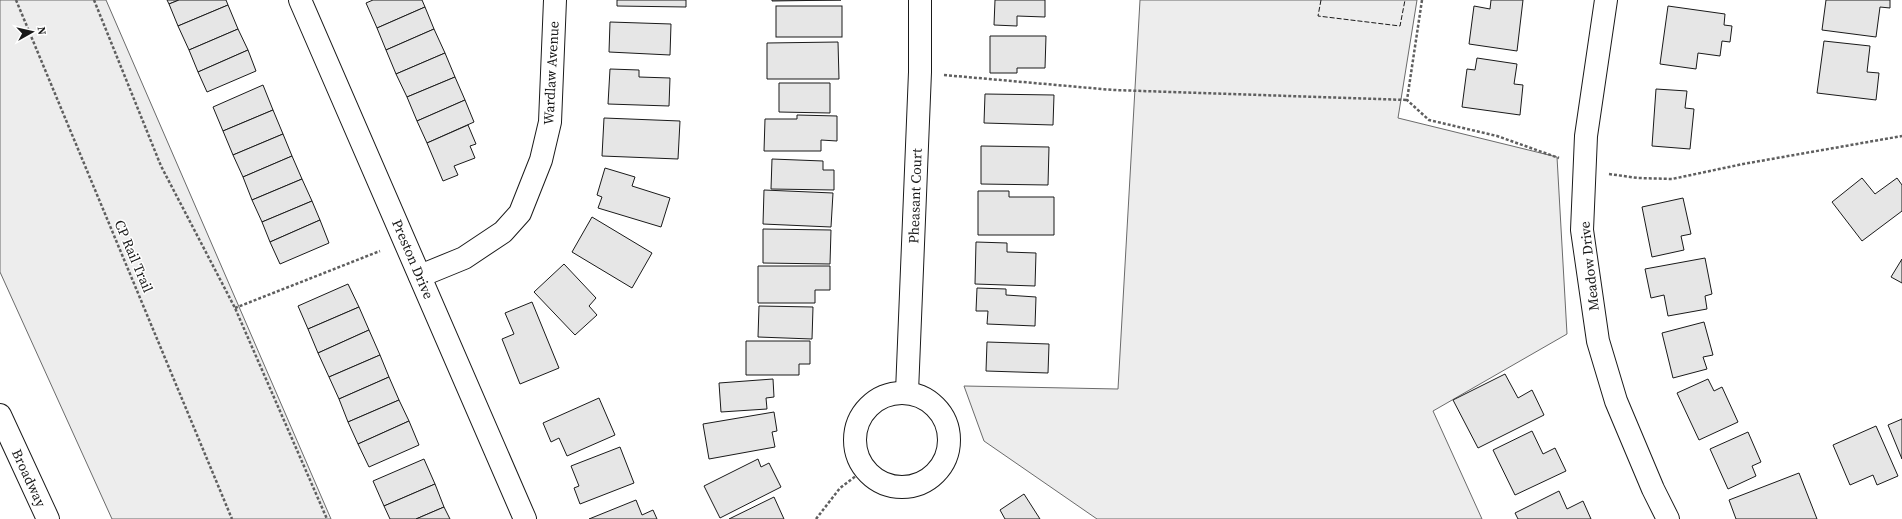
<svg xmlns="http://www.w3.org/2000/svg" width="1902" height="519" font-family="'Source Serif 4',serif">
  <rect width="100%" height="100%" fill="#fff"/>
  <g fill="#ededed" stroke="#6a6a6a">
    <path d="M0,0H106L331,519H112L0,272Z"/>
    <path d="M1140,0H1417L1398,118L1557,157L1567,334L1433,411L1482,519H1097L984,441L964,386L1118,389Z"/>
  </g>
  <g fill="#e6e6e6" stroke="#1a1a1a">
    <path d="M167,0H179L169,4Z"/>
    <path d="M179,0H226L228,5L178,26L169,4Z"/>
    <path d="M373,0H422L425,7L377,28L366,3Z"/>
    <path d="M617,0H686V7L617,6Z"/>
    <path d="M772,0H841L772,1Z"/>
    <path d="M995,0H1045V17L1017,16V26L994,25Z"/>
    <path d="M1491,0H1523L1517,51L1469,44L1474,6L1490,9Z"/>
    <path d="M1826,0H1890V8L1880,7L1876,37L1822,30Z"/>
    <path d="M228,5L238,29L189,50L178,26Z"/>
    <rect x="776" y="6" width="66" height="31"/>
    <path d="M1668,6L1725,14L1724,25L1732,26L1730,42L1722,41L1720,56L1698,53L1696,69L1660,64Z"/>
    <path d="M425,7L434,29L386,50L377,28Z"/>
    <path d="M610,22L671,24L670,55L609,52Z"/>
    <path d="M238,29L248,50L198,72L189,50Z"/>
    <path d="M434,29L445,53L396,74L386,50Z"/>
    <path d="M990,36H1046L1045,68H1017V73H990Z"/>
    <path d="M1824,41L1870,46L1867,72L1879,73L1876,100L1817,93Z"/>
    <path d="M838,42L839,79H767V43Z"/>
    <path d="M248,50L256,71L207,92L198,72Z"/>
    <path d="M445,53L455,77L407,97L396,74Z"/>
    <path d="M1477,58L1517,64L1514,84L1523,85L1520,115L1462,107L1467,69L1475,70Z"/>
    <path d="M610,69L639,70V77L670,78L669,106L608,104Z"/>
    <path d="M455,77L465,100L417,121L407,97Z"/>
    <path d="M779,83H830V113L779,112Z"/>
    <path d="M263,85L273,110L223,131L213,107Z"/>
    <path d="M1656,89L1687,91L1685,108L1694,109L1690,149L1652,146Z"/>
    <path d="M985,94L1054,95L1053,125L984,123Z"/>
    <path d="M465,100L474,122L427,143L417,121Z"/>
    <path d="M273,110L283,134L233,155L223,131Z"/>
    <path d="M797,115L837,116V141L821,140V151H764L765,119H797Z"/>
    <path d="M604,118L680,121L678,159L602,156Z"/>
    <path d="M468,125L476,144L470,146L475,158L454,166L458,175L443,181L427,143Z"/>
    <path d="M283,134L292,156L243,177L233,155Z"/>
    <path d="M981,146L1049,147L1048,185L981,184Z"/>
    <path d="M292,156L302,179L252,200L243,177Z"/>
    <path d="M772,159L823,161V170H834V190L771,189Z"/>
    <path d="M605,168L635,177L632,186L670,198L661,227L598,208L602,197L597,195Z"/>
    <path d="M1862,178L1875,194L1897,178L1902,185V211L1862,241L1832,202Z"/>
    <path d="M302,179L312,201L262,222L252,200Z"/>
    <path d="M764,190L833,193L831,227L763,224Z"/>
    <path d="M978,191H1009V197H1054V235H978Z"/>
    <path d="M1683,198L1691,234L1681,236L1684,250L1652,257L1642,207Z"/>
    <path d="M312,201L320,220L270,242L262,222Z"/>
    <path d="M592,217L652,253L632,288L572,252Z"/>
    <path d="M320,220L329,243L280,264L270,242Z"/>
    <path d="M763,229L831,230L830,264L763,263Z"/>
    <path d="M976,242L1007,243V252L1036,253L1035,286L975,284Z"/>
    <path d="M1705,258L1712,294L1705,296L1707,309L1668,316L1664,295L1651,298L1645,269Z"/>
    <path d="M1902,259V283L1891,277Z"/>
    <path d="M564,264L596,298L589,306L597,315L575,335L534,292Z"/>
    <path d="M758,266H830V290H815V303H758Z"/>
    <path d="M348,284L359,307L308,329L298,306Z"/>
    <path d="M977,288L1006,289V295L1036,297L1035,326L987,324L988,311H976Z"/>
    <path d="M532,302L559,368L520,384L502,339L514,334L505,313Z"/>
    <path d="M759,306L813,307L812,339L758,337Z"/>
    <path d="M359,307L369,330L318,353L308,329Z"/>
    <path d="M1704,322L1713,355L1703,357L1707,369L1673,378L1662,333Z"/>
    <path d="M369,330L380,355L329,377L318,353Z"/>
    <path d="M746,341H810V364H799V375H746Z"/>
    <path d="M987,342L1049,344L1048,373L986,371Z"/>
    <path d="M380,355L389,377L339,399L329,377Z"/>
    <path d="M1505,374L1518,398L1532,390L1544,415L1478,448L1453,400Z"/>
    <path d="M389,377L399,400L348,422L339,399Z"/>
    <path d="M773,379L774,397L766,398L767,409L721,412L719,383Z"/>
    <path d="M1708,379L1714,391L1722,387L1738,422L1699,440L1677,393Z"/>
    <path d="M599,398L615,435L567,456L559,438L551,442L543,423Z"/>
    <path d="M399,400L409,421L358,444L348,422Z"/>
    <path d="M774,412L777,431L772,432L775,447L709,459L703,424Z"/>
    <path d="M1902,419V459L1888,425Z"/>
    <path d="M409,421L419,445L369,467L358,444Z"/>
    <path d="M1876,426L1898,476L1877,485L1873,475L1850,485L1833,445Z"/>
    <path d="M1532,431L1543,454L1555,448L1566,471L1515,495L1493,450Z"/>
    <path d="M1748,432L1761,462L1752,466L1756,476L1728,489L1710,449Z"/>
    <path d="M620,447L634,483L580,504L574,488L579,486L571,466Z"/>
    <path d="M424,459L435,484L384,506L373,481Z"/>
    <path d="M758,459L761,467L769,463L781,487L720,518L704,486Z"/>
    <path d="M1799,473L1817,519H1736L1729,500Z"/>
    <path d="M435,484L444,507L416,519H390L384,506Z"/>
    <path d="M1559,491L1567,509L1583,501L1591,519H1518L1515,513Z"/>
    <path d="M1024,494L1040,519H1005L1000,510Z"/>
    <path d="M774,497L784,519H729Z"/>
    <path d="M636,500L642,515L653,510L657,519H589Z"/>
    <path d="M444,507L450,519H416Z"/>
  </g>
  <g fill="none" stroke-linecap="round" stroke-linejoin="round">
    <g stroke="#1a1a1a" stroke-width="24">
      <g id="minor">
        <path d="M300,0L525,519"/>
        <path d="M1606,0L1586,136L1582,230L1598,341L1616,401L1653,489L1668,519"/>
        <path d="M420,276L464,258L503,232L520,213L541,160L550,122L555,0"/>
        <path d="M907,392L920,72V0"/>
        <circle cx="902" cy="440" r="47"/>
      </g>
    </g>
    <g stroke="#1a1a1a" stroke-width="24">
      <path id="primary" d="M0,415L48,519"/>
    </g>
    <g stroke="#5f5f5f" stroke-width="2.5" stroke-dasharray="3 2" stroke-linecap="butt">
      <path d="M16,0L232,519"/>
      <path d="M94,0L161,166L235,308L327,519"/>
      <path d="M1422,0L1407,100L1429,120L1497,136L1559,158"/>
      <path d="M944,75L1113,90L1407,100"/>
      <path d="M1609,174L1638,178L1672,179L1743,164L1902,136"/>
      <path d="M235,308L380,251"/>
      <path d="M816,519L840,488L865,469"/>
    </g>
    <use href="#minor" stroke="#fff" stroke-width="22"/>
    <use href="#primary" stroke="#fff" stroke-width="22"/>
    <path stroke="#1a1a1a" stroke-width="1" stroke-dasharray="5 2" stroke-linecap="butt" d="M1321,0L1318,16L1400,26L1405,0"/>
  </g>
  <g text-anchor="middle" stroke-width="3" stroke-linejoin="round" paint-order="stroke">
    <g font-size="14" fill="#1a1a1a" stroke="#fff">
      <text transform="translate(551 73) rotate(-87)" y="5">Wardlaw Avenue</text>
      <text transform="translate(915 196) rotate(-88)" y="5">Pheasant Court</text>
      <text transform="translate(134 256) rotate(67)" y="5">CP Rail Trail</text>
      <text transform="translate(413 259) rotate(67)" y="5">Preston Drive</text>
      <text transform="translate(1589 266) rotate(-96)" y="5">Meadow Drive</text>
      <text transform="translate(29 478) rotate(65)" y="5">Broadway</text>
    </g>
  </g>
  <g transform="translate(32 32) rotate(82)" stroke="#ffffff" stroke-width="3" paint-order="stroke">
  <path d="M0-3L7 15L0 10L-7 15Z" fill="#1a1a1a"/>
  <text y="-6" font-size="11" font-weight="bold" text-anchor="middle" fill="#1a1a1a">N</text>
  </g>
</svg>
